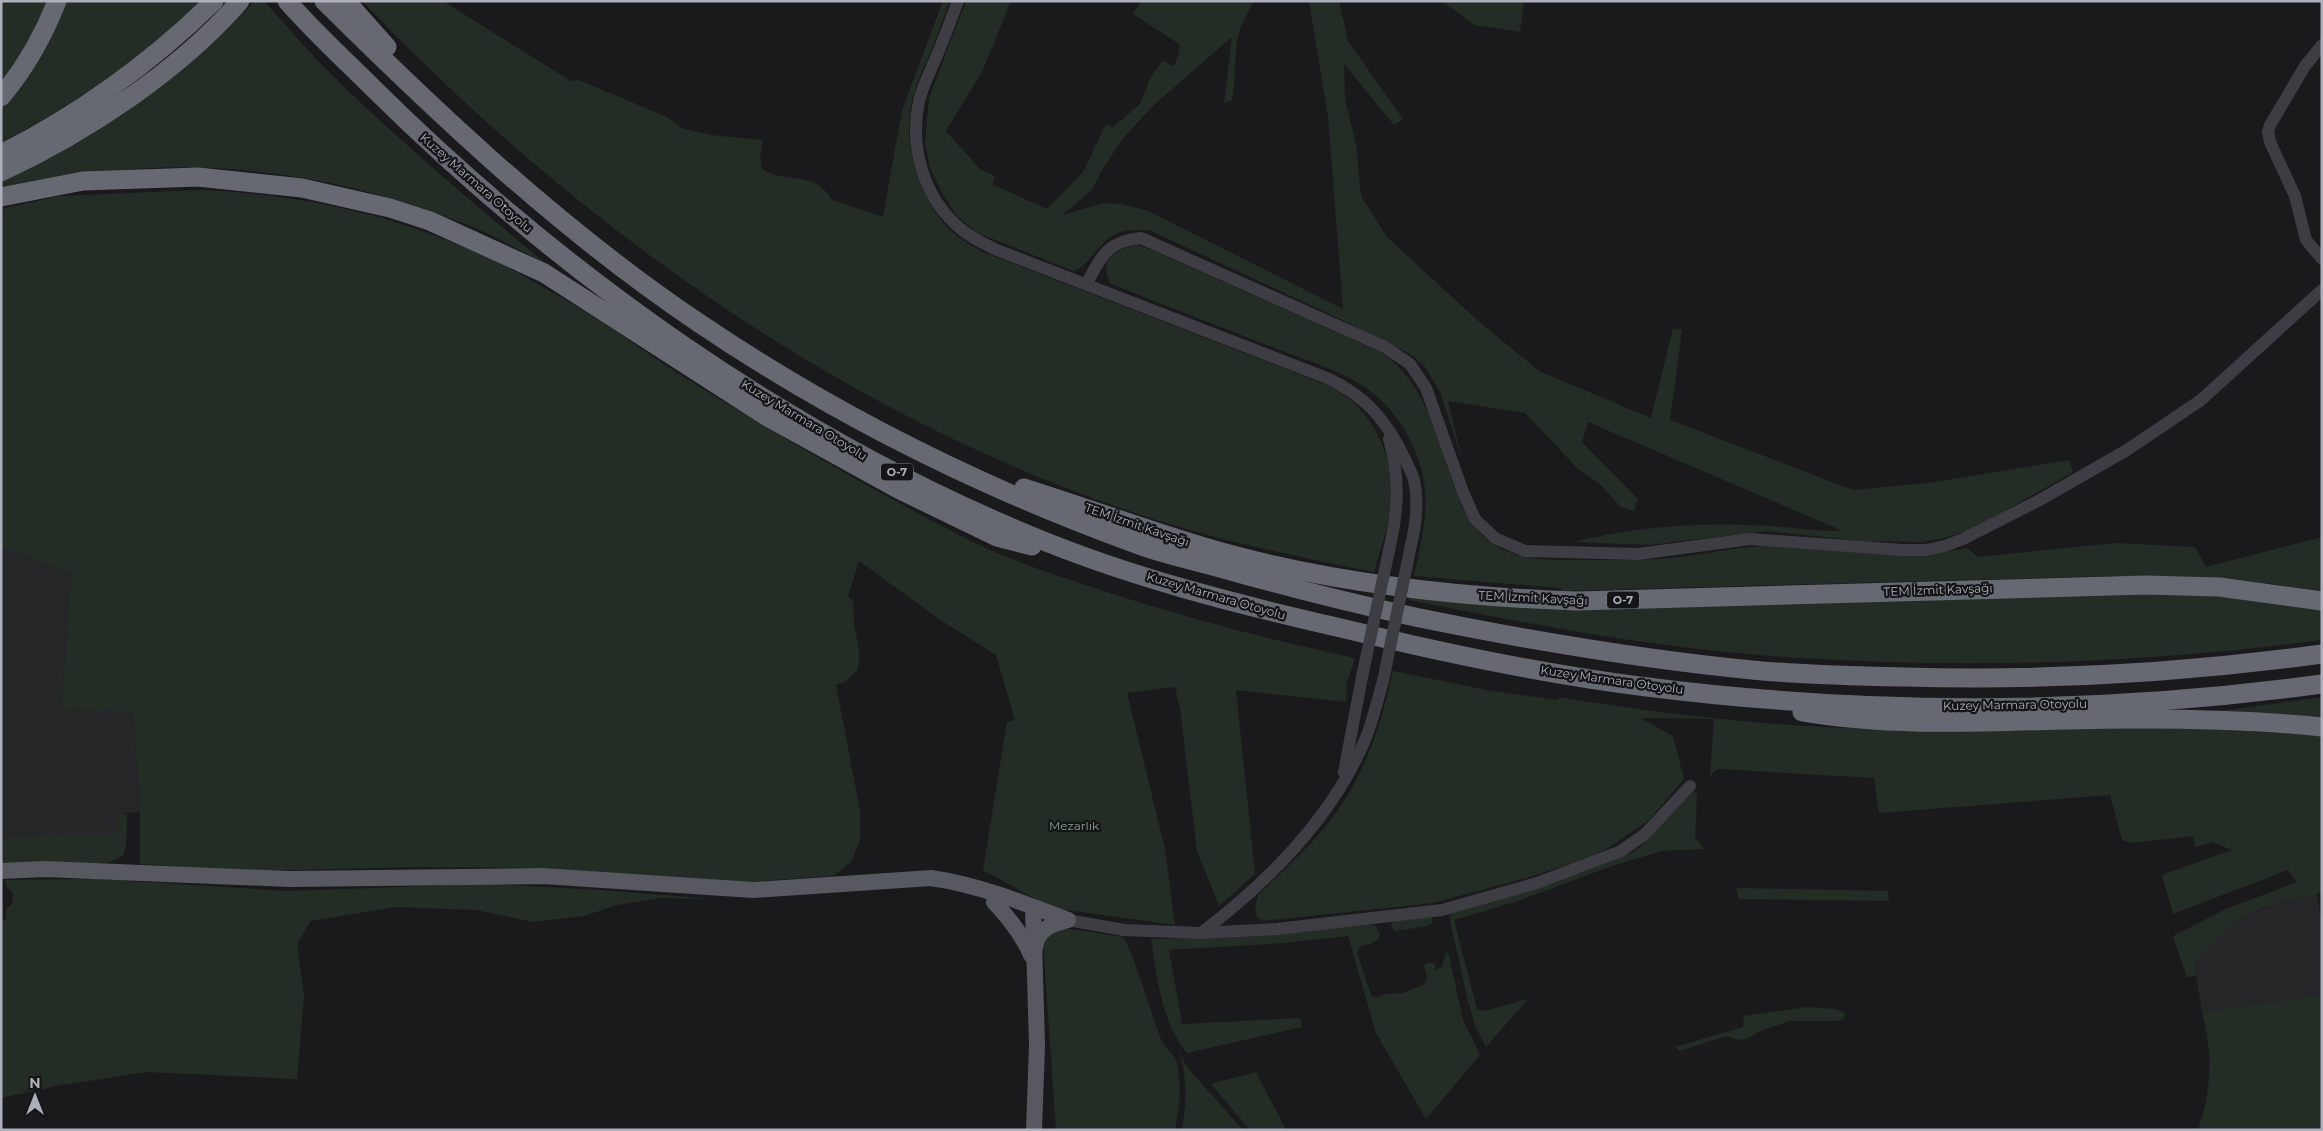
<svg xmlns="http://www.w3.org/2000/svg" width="2323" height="1131" font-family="Montserrat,sans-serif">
  <rect width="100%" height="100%" fill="#1a1a1c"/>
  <g fill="#262629">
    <path d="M1,547L71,574L61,710L133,712L140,812L120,814L119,830L108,843L1,846Z"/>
    <path d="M2317,894L2322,925V995L2202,1012L2194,964L2210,943L2228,927L2248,915L2276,903Z"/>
  </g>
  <g fill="#242c26">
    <path d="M1,1H48L19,62L1,83Z"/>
    <path d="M65,1H201L131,64L58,111L1,143V108Z"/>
    <path d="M254,1H264C284,23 303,45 323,66C393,136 470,200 546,264C522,252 499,238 475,228C374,186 261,163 151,168C100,170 51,182 1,190V183L51,156L243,10L245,12Z"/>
    <path d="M362,1H443L571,81L579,80L667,117L682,128L710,135L763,140L760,157L762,169C789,185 814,169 832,200L883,217L902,110L943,1H950C943,20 936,39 928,58C922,72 915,86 912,101C902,146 919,198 951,231C960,239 972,246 983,252L1306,377C1317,381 1328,386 1338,391C1373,412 1394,457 1392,497C1391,522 1380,548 1374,572C1294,556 1215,540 1138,514C842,415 576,225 362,1Z"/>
    <path d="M966,1H1011L983,70L946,131L980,169L995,176L992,184L1047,209L1083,172L1106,124L1113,127L1140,104L1151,76L1163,61L1174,66L1179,53V44L1133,14L1141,1H1254C1247,14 1239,27 1237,41C1234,61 1236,81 1232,100L1224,103L1232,37L1156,103L1125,136L1105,165L1091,191L1062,215L1104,203L1120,204L1146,210L1343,309L1328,117L1309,1H1339L1348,41L1403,119L1394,125L1344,64L1345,99L1356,144L1361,196L1387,237L1476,319L1539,371L1651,418L1673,328L1682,330L1670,420L1853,490L1928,483L2069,460L2073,472L1977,527L1952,536L1923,542L1862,541L1767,531L1649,545L1573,542C1631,528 1689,523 1748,525C1780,525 1812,532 1843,531L1588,422L1582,442L1638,499L1634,511L1621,507L1600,484L1578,469L1525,413L1448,401L1462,459L1440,392L1426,368L1412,355L1338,318L1149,230C1136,230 1121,229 1110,237C1096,247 1089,266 1073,271L978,233L957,216L942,193L930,168L925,142L929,98Z"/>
    <path d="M1442,1H1524L1520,32L1475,25Z"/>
    <path d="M199,190C313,194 427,222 527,278C554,293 582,309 608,326C635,343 660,363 687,379C775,433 865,486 957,534C1003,558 1054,575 1104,591C1186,618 1270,640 1355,658L1347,682L1346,702L1236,690L1255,874L1219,906L1197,851L1180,709L1175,687L1127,693L1165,849L1175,925L1052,908L983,870L1007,722L1015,720L996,655L939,619L859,561L848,596L853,602L854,624L860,656L857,671L844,682L836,685L860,811V840L851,862L833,876L731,883L545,868L418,867L254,871L140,864V812L133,712L61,710L71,574L1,547V209L60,196Z"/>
    <path d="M1137,245L1152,250L1383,353C1426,386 1435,431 1452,480C1459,498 1465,519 1480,533C1491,545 1510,554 1526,557C1546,561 1567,560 1587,560C1618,560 1650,561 1681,557C1711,553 1741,546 1771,546C1839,546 1898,564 1967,548L1978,557L2115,543L2195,547L2206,567L2322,537V593L2273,584L2196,577L2113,576L1561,591V588L1414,576C1421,542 1431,507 1422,472C1415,441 1395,410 1370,391C1346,372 1305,360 1277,349C1221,327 1166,306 1111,284C1097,261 1115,249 1137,245Z"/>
    <path d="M2148,593L2218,596L2322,609V640C2149,663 1975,669 1801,658C1669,651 1538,626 1409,600L1410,596Z"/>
    <path d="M1393,671L1492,691L1558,700L1559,697C1662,714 1767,726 1872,729C1958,731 2044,726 2130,727C2194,728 2258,731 2322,736V891C2309,899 2291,898 2277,903C2241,914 2216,935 2194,964L2196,976L2187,977L2173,936L2226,909L2297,882L2288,870L2173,914L2162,875L2232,850L2212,842L2196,847L2193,836L2133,843L2122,840L2110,795L1879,813L1874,778L1718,769L1710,776L1714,719L1640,718L1673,736L1684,779L1649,820L1607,849L1578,861L1533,876L1433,903L1262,921L1257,917L1255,907L1258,895C1283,871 1311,846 1332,818C1365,775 1382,723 1393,671Z"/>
    <path d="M2322,697V719L2283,714L2213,712Z"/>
    <path d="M1694,791L1697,794L1695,837L1704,849L1662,851L1612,866L1515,902L1454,920L1477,1009L1484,1011L1528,999L1486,1047L1476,1028L1468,1001L1449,916L1453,912L1554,883L1631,853L1639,848Z"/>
    <path d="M119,814H127L126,846L123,856L107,863L1,864V838L35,837V834H38L117,833L119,830Z"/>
    <path d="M100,879L286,891L491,884L602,890L712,899L660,898L617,905L584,916L533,922L476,910L396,907L311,921L297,944L304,995L297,1079L147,1072L62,1085L1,1098V921L6,919V909L12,904L13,894L7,887L5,880Z"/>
    <path d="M1736,888L1888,891L1889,901L1739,899Z"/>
    <path d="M1431,916L1433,922L1428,926L1395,931L1391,927L1393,921Z"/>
    <path d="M1371,924L1376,926L1380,933L1379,938L1371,944L1360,946L1357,953L1371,995L1378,998L1384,994L1402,993L1425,984L1427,976L1424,966L1427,963H1434L1436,970L1442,967L1446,952L1449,955L1463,1020L1480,1055L1426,1119L1376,1033L1348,936L1284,943L1169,950L1182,1024L1300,1018L1302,1027L1187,1053C1160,1019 1158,980 1151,939L1238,937Z"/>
    <path d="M1063,928L1124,937C1139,970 1148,1005 1161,1039C1164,1049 1173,1050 1177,1064C1182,1085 1179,1109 1175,1130H1056L1043,943L1047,937Z"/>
    <path d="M2322,995V1130H2198C2212,1088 2213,1055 2202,1012Z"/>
    <path d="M1807,1007L1835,1009L1844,1012L1845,1016L1842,1020L1836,1021H1789L1758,1032L1747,1039L1740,1040L1725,1036L1680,1051L1675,1047L1743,1027L1744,1016Z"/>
    <path d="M1179,1052L1187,1067L1243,1130H1182C1186,1105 1188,1076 1179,1052Z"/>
    <path d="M1256,1072L1286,1130H1250L1211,1084Z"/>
  </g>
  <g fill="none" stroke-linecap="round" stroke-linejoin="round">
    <g stroke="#3d3d43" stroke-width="12">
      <path d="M958,1C951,19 945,37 937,55C931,70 923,85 919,101C909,147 924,199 961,229C971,238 985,244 997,250L1327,378C1366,396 1387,421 1405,459C1408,466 1412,473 1414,480C1419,502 1416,524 1411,545"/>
      <path d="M2322,45L2305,66L2270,125L2268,132L2270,142L2295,196L2306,240L2322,259"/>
      <path d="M1087,283C1101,257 1107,241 1141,238L1385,347L1410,364L1426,388L1463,492L1475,519L1495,538L1525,551L1638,554L1750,539L1903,550H1926L1945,546L1963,539L2038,501L2127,450L2201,400L2322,290"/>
      <path d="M1389,439C1399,475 1399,505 1391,541"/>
      <path d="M1344,772L1362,677"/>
      <path d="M1068,920L1124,930L1201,933L1277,929L1442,910L1537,883L1621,851L1645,834L1690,786"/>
      <path d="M1201,933C1268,882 1332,818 1365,740C1373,721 1377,701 1383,681"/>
    </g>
    <g stroke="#575860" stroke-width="16">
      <path d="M1,871L45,869L289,879L543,876L753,890L931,878C979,885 1024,903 1068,920"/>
      <path d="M994,902C1009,918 1022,934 1031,955"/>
      <path d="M1033,907L1037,1045L1034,1130"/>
      <path d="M1035,948C1037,929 1052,924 1068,920"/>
    </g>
    <g stroke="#676972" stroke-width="19">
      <path d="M287,1C314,32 345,60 374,89C561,274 786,434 1029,535C1129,577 1236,604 1341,628C1439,652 1538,673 1639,686C1865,715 2096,715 2322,684"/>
      <path d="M324,1C441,117 562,231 699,323C835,415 984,489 1139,545C1166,555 1196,561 1224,569C1287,587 1351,603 1415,617C1527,640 1639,659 1752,670C1803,675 1854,676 1905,677C2045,681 2183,673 2322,654"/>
      <path d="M346,1L387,47"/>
      <path d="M1,97C26,67 43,37 57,1"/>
      <path d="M1,154C82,113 150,64 214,1"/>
      <path d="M1,172C86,132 178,72 240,1"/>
      <path d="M1,197L83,181L198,177L302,188L390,208L430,221L544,273L766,416L898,489L997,537L1032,546"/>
      <path d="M1024,488C1091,509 1157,534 1225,553C1339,584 1459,597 1577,601L2146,585L2219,587L2322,601"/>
      <path d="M1802,712C1914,731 2030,718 2143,719C2203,719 2263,721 2322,727"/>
    </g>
    <g stroke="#3d3d43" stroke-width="12">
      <path d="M1362,677L1391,541"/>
      <path d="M1383,681L1411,545"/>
    </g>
  </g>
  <g text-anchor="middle" stroke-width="4.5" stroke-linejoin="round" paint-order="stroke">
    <g fill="#151517" stroke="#7f828a" stroke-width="1">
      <rect x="881" y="463.5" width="32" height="17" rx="4"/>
      <rect x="1607" y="591.5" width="32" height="17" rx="4"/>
    </g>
    <g font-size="11" font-weight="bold" fill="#adb0bb">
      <text x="897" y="476">O-7</text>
      <text x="1623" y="604">O-7</text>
    </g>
    <g font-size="12" fill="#adb0bb" stroke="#151517">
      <text transform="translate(476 183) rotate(41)" y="4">Kuzey Marmara Otoyolu</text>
      <text transform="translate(804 420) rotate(31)" y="4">Kuzey Marmara Otoyolu</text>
      <text transform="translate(1137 525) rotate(19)" y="4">TEM İzmit Kavşağı</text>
      <text transform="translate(1938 590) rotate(-2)" y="4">TEM İzmit Kavşağı</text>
      <text transform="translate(1216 596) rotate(16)" y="4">Kuzey Marmara Otoyolu</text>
      <text transform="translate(1533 598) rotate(3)" y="4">TEM İzmit Kavşağı</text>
      <text transform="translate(1612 680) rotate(8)" y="4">Kuzey Marmara Otoyolu</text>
      <text transform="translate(2015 705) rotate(-1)" y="4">Kuzey Marmara Otoyolu</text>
    </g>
    <g font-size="12" fill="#85a68a" stroke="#151517">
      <text x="1074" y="830">Mezarlık</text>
    </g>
  </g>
  <rect width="2323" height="1131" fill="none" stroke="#adb0bb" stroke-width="5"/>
  <g transform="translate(35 1096)" stroke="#151517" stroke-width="4" paint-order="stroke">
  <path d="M0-4L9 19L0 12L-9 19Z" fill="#adb0bb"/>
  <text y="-8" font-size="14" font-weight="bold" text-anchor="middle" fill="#adb0bb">N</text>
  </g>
</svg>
